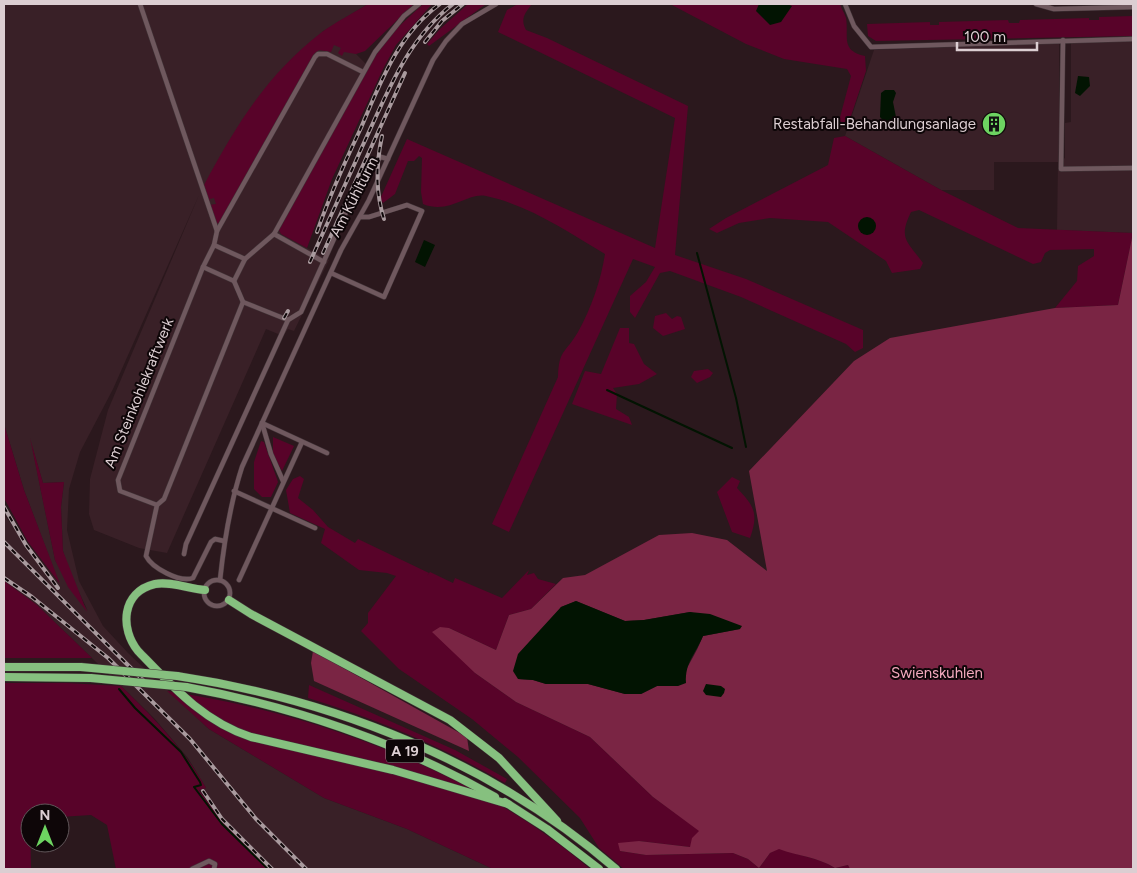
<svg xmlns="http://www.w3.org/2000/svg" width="1137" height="873" font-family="Figtree,sans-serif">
  <rect width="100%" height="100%" fill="#2b181d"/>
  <g fill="#392027" fill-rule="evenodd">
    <path d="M4,4H368L322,32L356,54L369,67L279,230L281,234L329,260L294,331L288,329L283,336L266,329L167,553L139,548L94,530L89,514L90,479L108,410L199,195L113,389L80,452L69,489L67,530L79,581L103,626L128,653L209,729L324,798L407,829L493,869H270L222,822L199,789L206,788L188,758L154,718L37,605L4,581V515L59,583L24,490L4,424ZM32,446L43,483L64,482L61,507L63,551L70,574L88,611L55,560Z"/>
    <path d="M1133,41V233L1057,230L1058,162H994V190H941L845,136L874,50L1059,43V162L1065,158V123L1071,122V42Z"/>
  </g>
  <g fill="#580329">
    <path d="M368,4H414L365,51L356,54L344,52L342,56L338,53L341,48L334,45L331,52L319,50L314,54L220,224L215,223L209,205L216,204L214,198L210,199L209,204L203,187C235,127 267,74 322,32C336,22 353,13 368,4Z"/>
    <path d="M423,4H432L396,45L383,69L332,179L307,248L281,234L279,230L373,59L394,31Z"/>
    <path d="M468,4H486L429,46L427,44L440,29Z"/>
    <path d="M518,4H532C525,13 520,19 526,30L547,38L688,106L675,255L746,279L863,330V348L855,352L846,344L741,297L670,271L660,273L635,318L630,312V296L646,282L655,267L633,259L509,532L492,524L558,377C559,349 565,354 578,332C591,309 601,280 605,254C568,232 529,205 486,196C467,192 450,215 423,204L421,192L422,158L419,156L414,161H408L395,194L383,203L380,199L407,139L655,248L675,118L498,32L507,10Z"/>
    <path d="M670,4H840C841,8 845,14 846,18C849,36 840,51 865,56L866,71L848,125L839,121L851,76L847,69L784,59L746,44Z"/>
    <path d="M1133,16V36L876,41L868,36L867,24L930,22V25H939V22L1008,20L1009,23H1019L1020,20L1089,18V20H1099V17Z"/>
    <path d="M845,136L941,190L1018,228L1133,233L1118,305L1055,308L1077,281L1078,266L1094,256V249L1050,250L1045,253L1041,262L1033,264L919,210L911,212C898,239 907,241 923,263L920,269L892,273L886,261L828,222L770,218L739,223L717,233L709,229L726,218L828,165L834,138Z"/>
    <path d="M666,313L672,319L677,316L681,317L685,329L663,336L653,328L655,316Z"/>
    <path d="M620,328H629V343L634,344L644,364L657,374L639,384L613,388L617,394L616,409L629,417L632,425L572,404L585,371L601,374Z"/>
    <path d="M708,369L713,373L710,377L697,383L691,377L694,371Z"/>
    <path d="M4,424L24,490L60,584L28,542L4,498Z"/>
    <path d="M273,437L294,446L282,471L273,455Z"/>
    <path d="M30,438L43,483L64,482L61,507L63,551L87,612L68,587L55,560Z"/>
    <path d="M261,441L264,442L278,482L271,497H262L254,489V462Z"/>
    <path d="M300,476L304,479L298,498L313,510L328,527L355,543L358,539L429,573L427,576L430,572L453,583L455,578L502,598L529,570L527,575L534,573L538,579L556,584L531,609L509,615L496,650L449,628L475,673L516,702L590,737L653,797L700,831L690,847L639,841L620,851L646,855L733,853L748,859L759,868L770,853L779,848C798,856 818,857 835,868L848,865L850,869H624L599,848L580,818L518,757L472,719L399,669L361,631L368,623V613L396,576L387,573L359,570L321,543L325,529L290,513L286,490L293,479Z"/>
    <path d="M732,477L740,481L737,488C754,506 759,513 750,538L732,532L717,492Z"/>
    <path d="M4,581L37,605L92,658H4Z"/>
    <path d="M4,683H67L121,686C153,717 184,749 206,788L199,790L222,822L270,869H116L107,825L91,815L60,817V813H30L31,869H4Z"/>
    <path d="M309,685L455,750L507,779L505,783C443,747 377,719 308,698Z"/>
    <path d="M167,691C312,712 478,772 590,869H493L407,829L324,798L209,729Z"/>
  </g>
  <g fill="#7a2544" fill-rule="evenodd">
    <path d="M1133,233V869H850L848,865L835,868C818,857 798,856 779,849L770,853L759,868L748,859L733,853L646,855L620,851L618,843L639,841L690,847L692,838L699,831L653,797L590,737L516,702L475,673L432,632L440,627L449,628L496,650L509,615L531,609L563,578L585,575L659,535L692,533L727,540L767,571L749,471L854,361L890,338L1055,308L1118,305ZM576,601L625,621L644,620L690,612L740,629L703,636C696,654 686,668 678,686H657L641,694H625L588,684H546L533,680L518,679L561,607Z"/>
    <path d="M313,651L467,737L469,751L314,681L311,663Z"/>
  </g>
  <g fill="#021402">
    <path d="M759,4H787L792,6L781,22L770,25L756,11Z"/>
    <path d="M1078,76L1089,77L1090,86L1080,96L1075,93Z"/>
    <path d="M885,90H894L896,93L893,102L897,122L893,125H887L880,117L881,93Z"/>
    <circle cx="867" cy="226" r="9"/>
    <path d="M424,240L435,245L425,267L415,262Z"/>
    <path d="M576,601L625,621L644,620L690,612L710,614L742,626L740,629L703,636C695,655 685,662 686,683L678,686H657L641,694H625L588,684H546L533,680L518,679L513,671L518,654L561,607Z"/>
    <path d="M706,684L721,686L725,689L724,693L721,697L706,695L703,691Z"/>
  </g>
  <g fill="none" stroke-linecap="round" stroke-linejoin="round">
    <g stroke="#021402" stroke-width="2">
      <path d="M697,253L736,398L746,447"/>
      <path d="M607,390L732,448"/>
      <path d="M119,689L135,708L181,752L200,782L201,785L194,787L222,824L268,869"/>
    </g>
    <g stroke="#423438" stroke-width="5.5">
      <g id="minor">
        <path d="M140,4L217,231L214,245L203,267L118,480L120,491L157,505"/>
        <path d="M845,4L854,26L871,47L1133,39"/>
        <path d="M1036,4L1054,9L1133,7"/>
        <path d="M1063,40L1061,169L1133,168"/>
        <path d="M217,231L315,57L318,54H327L363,72"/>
        <path d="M274,234L324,262"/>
        <path d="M245,259L274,234L375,52L404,16L419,4"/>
        <path d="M203,267L234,281L245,259L214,245"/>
        <path d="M331,273L384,297L422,211L407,205L369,217H360"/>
        <path d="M243,302L288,320"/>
        <path d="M262,423L327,453"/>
        <path d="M262,423L271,454L283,481"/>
        <path d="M234,491L315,528"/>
        <path d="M224,541L215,539L211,542L193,578C180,583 152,568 146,556L157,505L164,499L243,302L234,281"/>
        <path d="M184,554L186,544L288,320L301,312L365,170L381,157L388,159"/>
        <path d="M220,580C224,542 230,504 242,467L341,250L369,200L433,60L446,41L462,24L496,4"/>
        <path d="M239,580L302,442"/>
        <circle cx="217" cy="593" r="13"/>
        <path d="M192,869L209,861L215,864L214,869"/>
      </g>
    </g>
    <g stroke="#423438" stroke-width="9">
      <g id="motorway">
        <path d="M205,590C189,589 171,581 155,584C121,592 120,629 138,651C172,686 204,722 251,737L393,770L508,804"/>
        <path d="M229,600L251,614L450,720L499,758L557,821"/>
        <path d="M4,667H81"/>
        <path d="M177,676C337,700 493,763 616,869"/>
        <path d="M4,677L91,678"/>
        <path d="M186,687C296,707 398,742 495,797"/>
        <path d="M505,802L547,829L599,869"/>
      </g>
    </g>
    <use href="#minor" stroke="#6f585e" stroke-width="4.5"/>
    <use href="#motorway" stroke="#86c07f" stroke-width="8"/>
    <g stroke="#a99a9e" stroke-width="4">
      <g id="rail">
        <path d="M425,42L442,21L463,4"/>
        <path d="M382,136C376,164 375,191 384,219"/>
        <path d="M317,232C329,197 344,164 360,130C380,84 397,35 440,4"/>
        <path d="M323,253L405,73"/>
        <path d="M310,262C327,223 345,186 362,147C386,96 406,40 453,4"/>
        <path d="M284,318L288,311"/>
        <path d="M4,507L26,545L58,588"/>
        <path d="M4,542L143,680"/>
        <path d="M4,578L32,597L108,658L190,739L256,819L306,869"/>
        <path d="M203,791L222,819L272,869"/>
      </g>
    </g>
    <use href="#rail" stroke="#0e0608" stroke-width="2" stroke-dasharray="5.5" stroke-linecap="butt"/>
    <g stroke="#423438" stroke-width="9" stroke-linecap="butt">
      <g id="motorway-bridge">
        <path d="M81,667L177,676"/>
        <path d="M91,678L186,687"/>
      </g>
    </g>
    <use href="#motorway-bridge" stroke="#86c07f" stroke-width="8"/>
  </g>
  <defs>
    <g id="building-disc" transform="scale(1.25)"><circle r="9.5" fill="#6dd361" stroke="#0e0608"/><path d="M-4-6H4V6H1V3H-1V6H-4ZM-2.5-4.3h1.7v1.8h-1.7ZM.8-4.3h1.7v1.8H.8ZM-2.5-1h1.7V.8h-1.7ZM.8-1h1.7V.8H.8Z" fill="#111"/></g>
  </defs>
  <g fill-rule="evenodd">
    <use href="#building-disc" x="994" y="124"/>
  </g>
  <g text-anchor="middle" stroke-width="4" stroke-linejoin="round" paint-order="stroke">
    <rect fill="#0e0608" stroke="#9e9295" stroke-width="1" x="386" y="739.5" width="38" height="23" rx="4"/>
    <g font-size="14" font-weight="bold" fill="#dcced2">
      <text x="405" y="756">A 19</text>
    </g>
    <g font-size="15" fill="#dcced2" stroke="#0e0608" text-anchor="end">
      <text x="976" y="129">Restabfall-Behandlungsanlage</text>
    </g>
    <g font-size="15" fill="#dcced2" stroke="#0e0608">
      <text transform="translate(354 197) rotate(-63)" y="5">Am Kühlturm</text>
      <text transform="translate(139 393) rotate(-68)" y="5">Am Steinkohlekraftwerk</text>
    </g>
    <g font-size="15" fill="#f4aabe" stroke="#0e0608">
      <text x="937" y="678">Swienskuhlen</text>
    </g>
  </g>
  <rect width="1137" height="873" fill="none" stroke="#dcced2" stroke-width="10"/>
  <g transform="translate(45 828)"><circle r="24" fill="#0e0608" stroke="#605659"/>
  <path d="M0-4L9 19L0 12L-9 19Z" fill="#6dd361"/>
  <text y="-8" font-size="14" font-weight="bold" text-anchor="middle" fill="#dcced2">N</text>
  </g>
  <path d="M957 42v8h80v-8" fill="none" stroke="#dcced2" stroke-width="2.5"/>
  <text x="964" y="42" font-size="15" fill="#dcced2" stroke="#0e0608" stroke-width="4" paint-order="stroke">100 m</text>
</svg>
